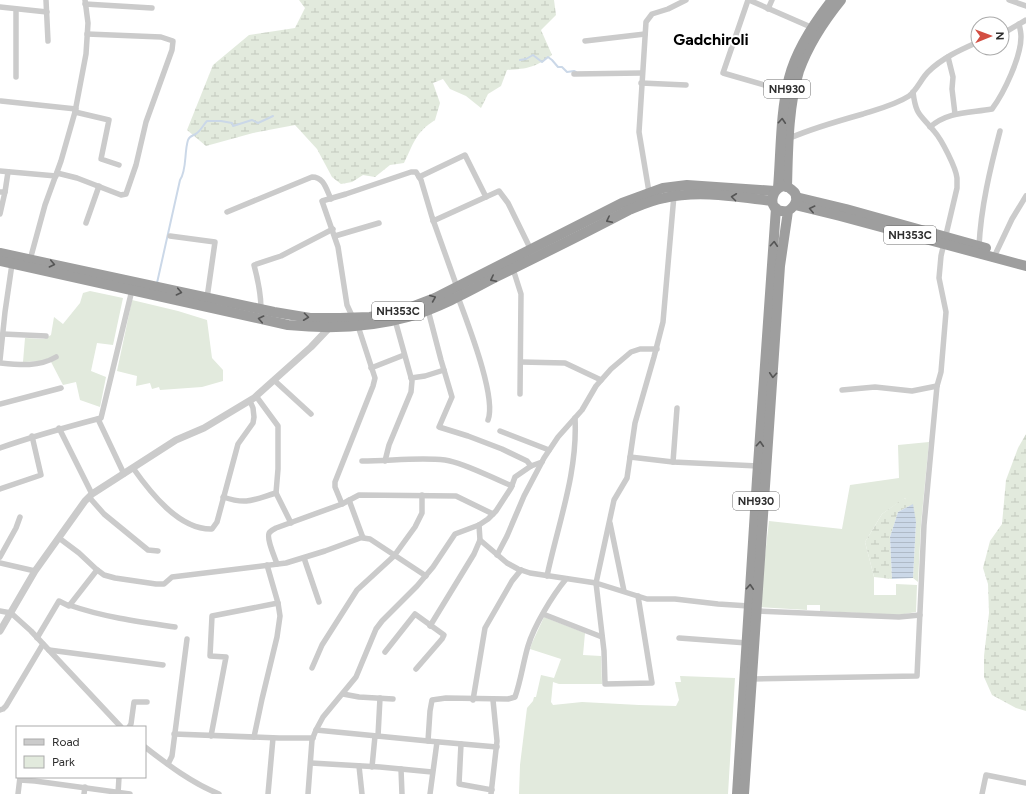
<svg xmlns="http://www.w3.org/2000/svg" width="1026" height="794" font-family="Figtree,sans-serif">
  <defs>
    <pattern id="wetland-marsh" width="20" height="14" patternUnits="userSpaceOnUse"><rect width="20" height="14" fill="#e2eadd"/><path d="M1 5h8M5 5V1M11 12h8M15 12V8" fill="none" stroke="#c2c9be"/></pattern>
    <pattern id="water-rules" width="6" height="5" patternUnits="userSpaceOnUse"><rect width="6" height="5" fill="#cbd8e8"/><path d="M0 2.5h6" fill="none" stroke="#afbac7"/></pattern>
  </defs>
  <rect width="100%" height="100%" fill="#fff"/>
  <g fill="#e2eadd">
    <path d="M90,291L123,298L113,345L97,343L91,371L106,377L100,407L80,400L76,382L63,385L49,358L42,361L23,362L25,338L44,339L51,335L54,317L63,324L80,303L83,293Z"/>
    <path d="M132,300L178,311L207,320L212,358L223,370V381L202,387L160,390L159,387L152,389L150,383L136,386L137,376L117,371Z"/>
    <path d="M929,442L921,524L918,582L913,578L916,522L905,498L882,514L865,542L874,577V595H896V584L917,585L916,612L899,615L820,611V605H807V610L759,607L769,521L842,529L850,485L899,478L898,445Z"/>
    <path d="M544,617L585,633L583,655L601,656L602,684H559L553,682L551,702L553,705L582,702L639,705L676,706L679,700L675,682H681L680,676L735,678L728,794H519L520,765L527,708L533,701L534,697H536L541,675L554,678L561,659L530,649L532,643Z"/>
  </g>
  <g fill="url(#wetland-marsh)">
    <path d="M299,0H554L556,15L541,30L552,55C536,67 527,69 507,70L501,86L488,94L481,108L466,96L450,89L443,79L433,83L440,103L435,120C415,133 414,143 404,163L390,165L375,177L363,175L352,182L341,184L332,177L317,149L295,125L253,133L206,146L187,130L213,65L249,35L295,28L305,8Z"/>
    <path d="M1026,434V711L1016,708L992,695L984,677V656L989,613L988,584L983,568L990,541L1002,524L1006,480L1018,448Z"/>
    <path d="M904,498L913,504L898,512L890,537L892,579L874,577L865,542L882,514Z"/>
  </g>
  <path fill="url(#water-rules)" d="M913,504L916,522L913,578L892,579L890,537L898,512Z"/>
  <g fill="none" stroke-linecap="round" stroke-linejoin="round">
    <g stroke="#cbd8e8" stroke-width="2">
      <path d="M520,60L526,59L533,55L542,62L548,57L552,60L558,67H562L567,72L574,71L576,72"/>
      <path d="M157,283L180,180C187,170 184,153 188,140C190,135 194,136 197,133C201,130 204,124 207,121H221L232,123L233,126L252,120L258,123L273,116"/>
    </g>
    <g stroke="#cbcbcb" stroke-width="5.5">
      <path d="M46,0L48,41"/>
      <path d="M748,0L723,73L788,92"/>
      <path d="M749,0L813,28"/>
      <path d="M1009,0L1026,6"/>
      <path d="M85,4L152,8"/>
      <path d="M0,7L47,12"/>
      <path d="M768,9L772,0"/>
      <path d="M1002,34L1026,20"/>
      <path d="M585,41L645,34"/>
      <path d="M948,57L953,77L952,89L955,114"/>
      <path d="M574,74L642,73"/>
      <path d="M16,77V9"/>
      <path d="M641,83L686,85"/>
      <path d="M913,92C916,116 920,114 934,131C942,140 956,168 957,178C957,181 957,185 957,188L941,256L939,278L946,312L941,372L937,386"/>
      <path d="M1,101L76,109"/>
      <path d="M75,112L109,120L101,159L119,165"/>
      <path d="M930,127C948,111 970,113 992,109C1004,93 1021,57 1021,37C1021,33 1020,28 1019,24"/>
      <path d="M790,138C813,128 838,121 863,114C878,109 895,105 909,96C917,90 921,79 928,72C942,58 960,50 978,42"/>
      <path d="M0,171L56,176"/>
      <path d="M57,173L77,178L121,195L126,194L136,165L146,122L172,50L173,41L161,37L87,34"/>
      <path d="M419,177L465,155L486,197"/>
      <path d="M0,192H5L0,214"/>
      <path d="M5,192L8,172"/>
      <path d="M649,192L639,132L646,22L652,14L668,9L686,0"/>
      <path d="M227,212L312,177C324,177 326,189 331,199"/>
      <path d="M433,221L499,191L508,203L531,250"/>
      <path d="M86,223L99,186"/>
      <path d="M170,236L215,242L207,298"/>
      <path d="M335,236L379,223"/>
      <path d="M979,246C981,207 990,169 1000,131"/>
      <path d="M994,257L1012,219L1026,196"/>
      <path d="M30,260L45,205L61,161L75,112L86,54L88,23L85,0"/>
      <path d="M513,269L521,294L520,394"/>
      <path d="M458,297C467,322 497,397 488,420"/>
      <path d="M261,309C261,294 258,280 254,265L281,256L333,229"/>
      <path d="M428,310L441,360L452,397L439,427L468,436L502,449L527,461L531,466"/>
      <path d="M353,318L347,305L338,247L322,201L346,194L411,172H416L421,180L432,217L457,287"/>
      <path d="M3,334L46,336"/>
      <path d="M0,360L5,312L12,264"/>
      <path d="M521,362L565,363L601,380"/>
      <path d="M0,363C20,365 39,367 56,357"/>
      <path d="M371,368L404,355"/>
      <path d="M411,378L425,376L444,370"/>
      <path d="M275,381L311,414"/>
      <path d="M256,396L278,426V469L276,493L291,523"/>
      <path d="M0,404L61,388"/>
      <path d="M98,419L124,474"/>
      <path d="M59,428L92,494"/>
      <path d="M500,431L549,450"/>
      <path d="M0,448C33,436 67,427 101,418L132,290"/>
      <path d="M630,457L673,462L758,466"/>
      <path d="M362,461C390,461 418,457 445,460C465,463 492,478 512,486"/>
      <path d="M385,461L389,445L411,392L412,381L395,320"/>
      <path d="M673,462L677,408"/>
      <path d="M133,468C150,492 179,530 212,529L217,522L238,444L253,423L254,417L253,408L250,401"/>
      <path d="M0,489L41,475L32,436"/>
      <path d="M89,497L104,514L148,550L158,551"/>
      <path d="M223,497C247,505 253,500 276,493"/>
      <path d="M349,500L363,538L370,539L426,576"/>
      <path d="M342,504L335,487V482L373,386L375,378L358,326"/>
      <path d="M610,523L624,591"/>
      <path d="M59,538L79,553L96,569L104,575L115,578L156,584H164L172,577L286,563L325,551L363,537"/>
      <path d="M480,540L507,563L518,569L530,573L596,583L647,599H675L718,604L749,606"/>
      <path d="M497,555L507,536L524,496L544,458L558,437L582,410L596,386L611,369L631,352L640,349H657"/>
      <path d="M0,557L16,528L20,517"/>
      <path d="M304,558L319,602"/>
      <path d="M0,563L35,571"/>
      <path d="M277,564C275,558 265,536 270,532C272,530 274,529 276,528L342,504L359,495L456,496L493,514"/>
      <path d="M547,576C558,524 578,472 575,418"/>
      <path d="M638,596L652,683L605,684L604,651L596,583L614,500L627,478L635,423L654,357L663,322L674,195"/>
      <path d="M69,605C103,617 140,622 175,627"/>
      <path d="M0,611L11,613L31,631L121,727"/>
      <path d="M757,611L899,617L920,615"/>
      <path d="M543,614L602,637"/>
      <path d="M430,626L474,554L480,540L479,525"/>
      <path d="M37,638L59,601L69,606L97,570"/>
      <path d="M679,638L747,643"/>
      <path d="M49,650L163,665"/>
      <path d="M385,652L415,614L444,635L442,639L416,669"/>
      <path d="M312,668L322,645L357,590L394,556L415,527L422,513V495"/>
      <path d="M752,679L917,676L924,525L937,386L912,391L875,387L842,390"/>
      <path d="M343,694L359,697L393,699"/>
      <path d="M473,700L485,628L512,581L521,570"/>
      <path d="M0,710L3,709L6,706L43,644"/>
      <path d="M129,727L131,724L134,702H147"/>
      <path d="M316,730L428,741L497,747"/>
      <path d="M174,734L279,738H313"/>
      <path d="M211,736L226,657L210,656L212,616L278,603"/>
      <path d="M378,736L380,698"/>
      <path d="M254,737L262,699L277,637L280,616L278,603L267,565"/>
      <path d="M428,741L430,711L432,700L446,698L508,699L515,697C521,680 523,663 528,646C534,626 552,596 566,579"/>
      <path d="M461,744L459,784L492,790"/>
      <path d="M145,747C168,765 192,783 219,794"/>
      <path d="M311,763L380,767L432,772"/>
      <path d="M168,764L172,756L187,639"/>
      <path d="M359,766L362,794"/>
      <path d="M372,767L375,736"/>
      <path d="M401,769L402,794"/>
      <path d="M20,780L35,781L130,794"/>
      <path d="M18,794L20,777"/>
      <path d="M84,794L85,787"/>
      <path d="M118,794L119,777"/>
      <path d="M268,794L273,738"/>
      <path d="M308,794L312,740L316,730L323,717L356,677L376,629L382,621L417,586L433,567L455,534L479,525L488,519L496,511L511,488L515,477L531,466L542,462"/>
      <path d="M430,794L437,742"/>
      <path d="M491,794L497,741L493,700"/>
      <path d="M982,794L986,775L1026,783"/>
    </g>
    <path stroke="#cbcbcb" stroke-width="7" d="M0,631L35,571L85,501L92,494L176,440L204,428L254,398L311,347L329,328"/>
    <g stroke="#9e9e9e" stroke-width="10">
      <path d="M787,187C788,151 788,107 799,71C808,46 824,21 841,0"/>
      <path d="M778,188C781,152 780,114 789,78C796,50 814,23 832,0"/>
      <path d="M796,197L846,209L986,248"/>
      <path d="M795,205L840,216L1026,266"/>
      <path d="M0,253L274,312L310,318H340L370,317L401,311L435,298L622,203L663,188L687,185L775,191"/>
      <path d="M0,261L288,325C328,329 369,328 408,317C439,308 468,292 496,277C541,255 585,233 629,210C641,205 652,200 664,198C700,190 737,197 772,201"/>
      <path d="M737,794L757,479L776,208"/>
      <path d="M744,794L780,266L788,211C796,206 800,196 792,190C775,174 760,215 788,211"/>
    </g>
  </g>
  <defs><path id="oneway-chevron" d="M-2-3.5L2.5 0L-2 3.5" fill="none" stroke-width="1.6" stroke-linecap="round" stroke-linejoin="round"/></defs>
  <g stroke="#555">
    <use href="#oneway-chevron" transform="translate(782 121) rotate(-86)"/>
    <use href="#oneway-chevron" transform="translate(734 197) rotate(-173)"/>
    <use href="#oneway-chevron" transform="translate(812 209) rotate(-167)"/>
    <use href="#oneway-chevron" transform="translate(609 220) rotate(153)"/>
    <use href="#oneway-chevron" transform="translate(774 244) rotate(-86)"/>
    <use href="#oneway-chevron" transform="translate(52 264) rotate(12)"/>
    <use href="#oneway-chevron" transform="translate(493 279) rotate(153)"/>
    <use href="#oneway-chevron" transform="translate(179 292) rotate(12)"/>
    <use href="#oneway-chevron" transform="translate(433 298) rotate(-23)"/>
    <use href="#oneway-chevron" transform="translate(306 317) rotate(7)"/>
    <use href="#oneway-chevron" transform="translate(261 319) rotate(-168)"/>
    <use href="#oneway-chevron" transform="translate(773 375) rotate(94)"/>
    <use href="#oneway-chevron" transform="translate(760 444) rotate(-86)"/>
    <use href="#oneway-chevron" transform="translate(750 587) rotate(-86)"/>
  </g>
  <g text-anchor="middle" stroke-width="4" stroke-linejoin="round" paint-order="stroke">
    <g fill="#fff" stroke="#6d6d6d" stroke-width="1">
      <rect x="764" y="80" width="46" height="18" rx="3"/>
      <rect x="884" y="226" width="52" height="18" rx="3"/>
      <rect x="372" y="302" width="52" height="18" rx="3"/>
      <rect x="733" y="492" width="46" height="18" rx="3"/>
    </g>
    <g font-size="11" font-weight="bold" fill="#2e2e2e">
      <text x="787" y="93">NH930</text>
      <text x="910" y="239">NH353C</text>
      <text x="398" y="315">NH353C</text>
      <text x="756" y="505">NH930</text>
    </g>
    <g font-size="16" font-weight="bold" fill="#000" stroke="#fff">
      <text x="711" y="45">Gadchiroli</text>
    </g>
  </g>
  <rect x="16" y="726" width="130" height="52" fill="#ffffff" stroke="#ababab"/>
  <rect x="24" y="739" width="20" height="6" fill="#cbcbcb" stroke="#ababab"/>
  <text x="52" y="746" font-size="12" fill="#2e2e2e">Road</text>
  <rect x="24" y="756" width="20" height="12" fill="#e2eadd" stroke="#ababab"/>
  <text x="52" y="766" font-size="12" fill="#2e2e2e">Park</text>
  <g transform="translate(990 36) rotate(89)"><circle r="19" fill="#ffffff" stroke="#ababab"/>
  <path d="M0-3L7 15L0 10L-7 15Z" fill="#d34e42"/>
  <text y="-6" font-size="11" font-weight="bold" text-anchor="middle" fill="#2e2e2e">N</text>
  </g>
</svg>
